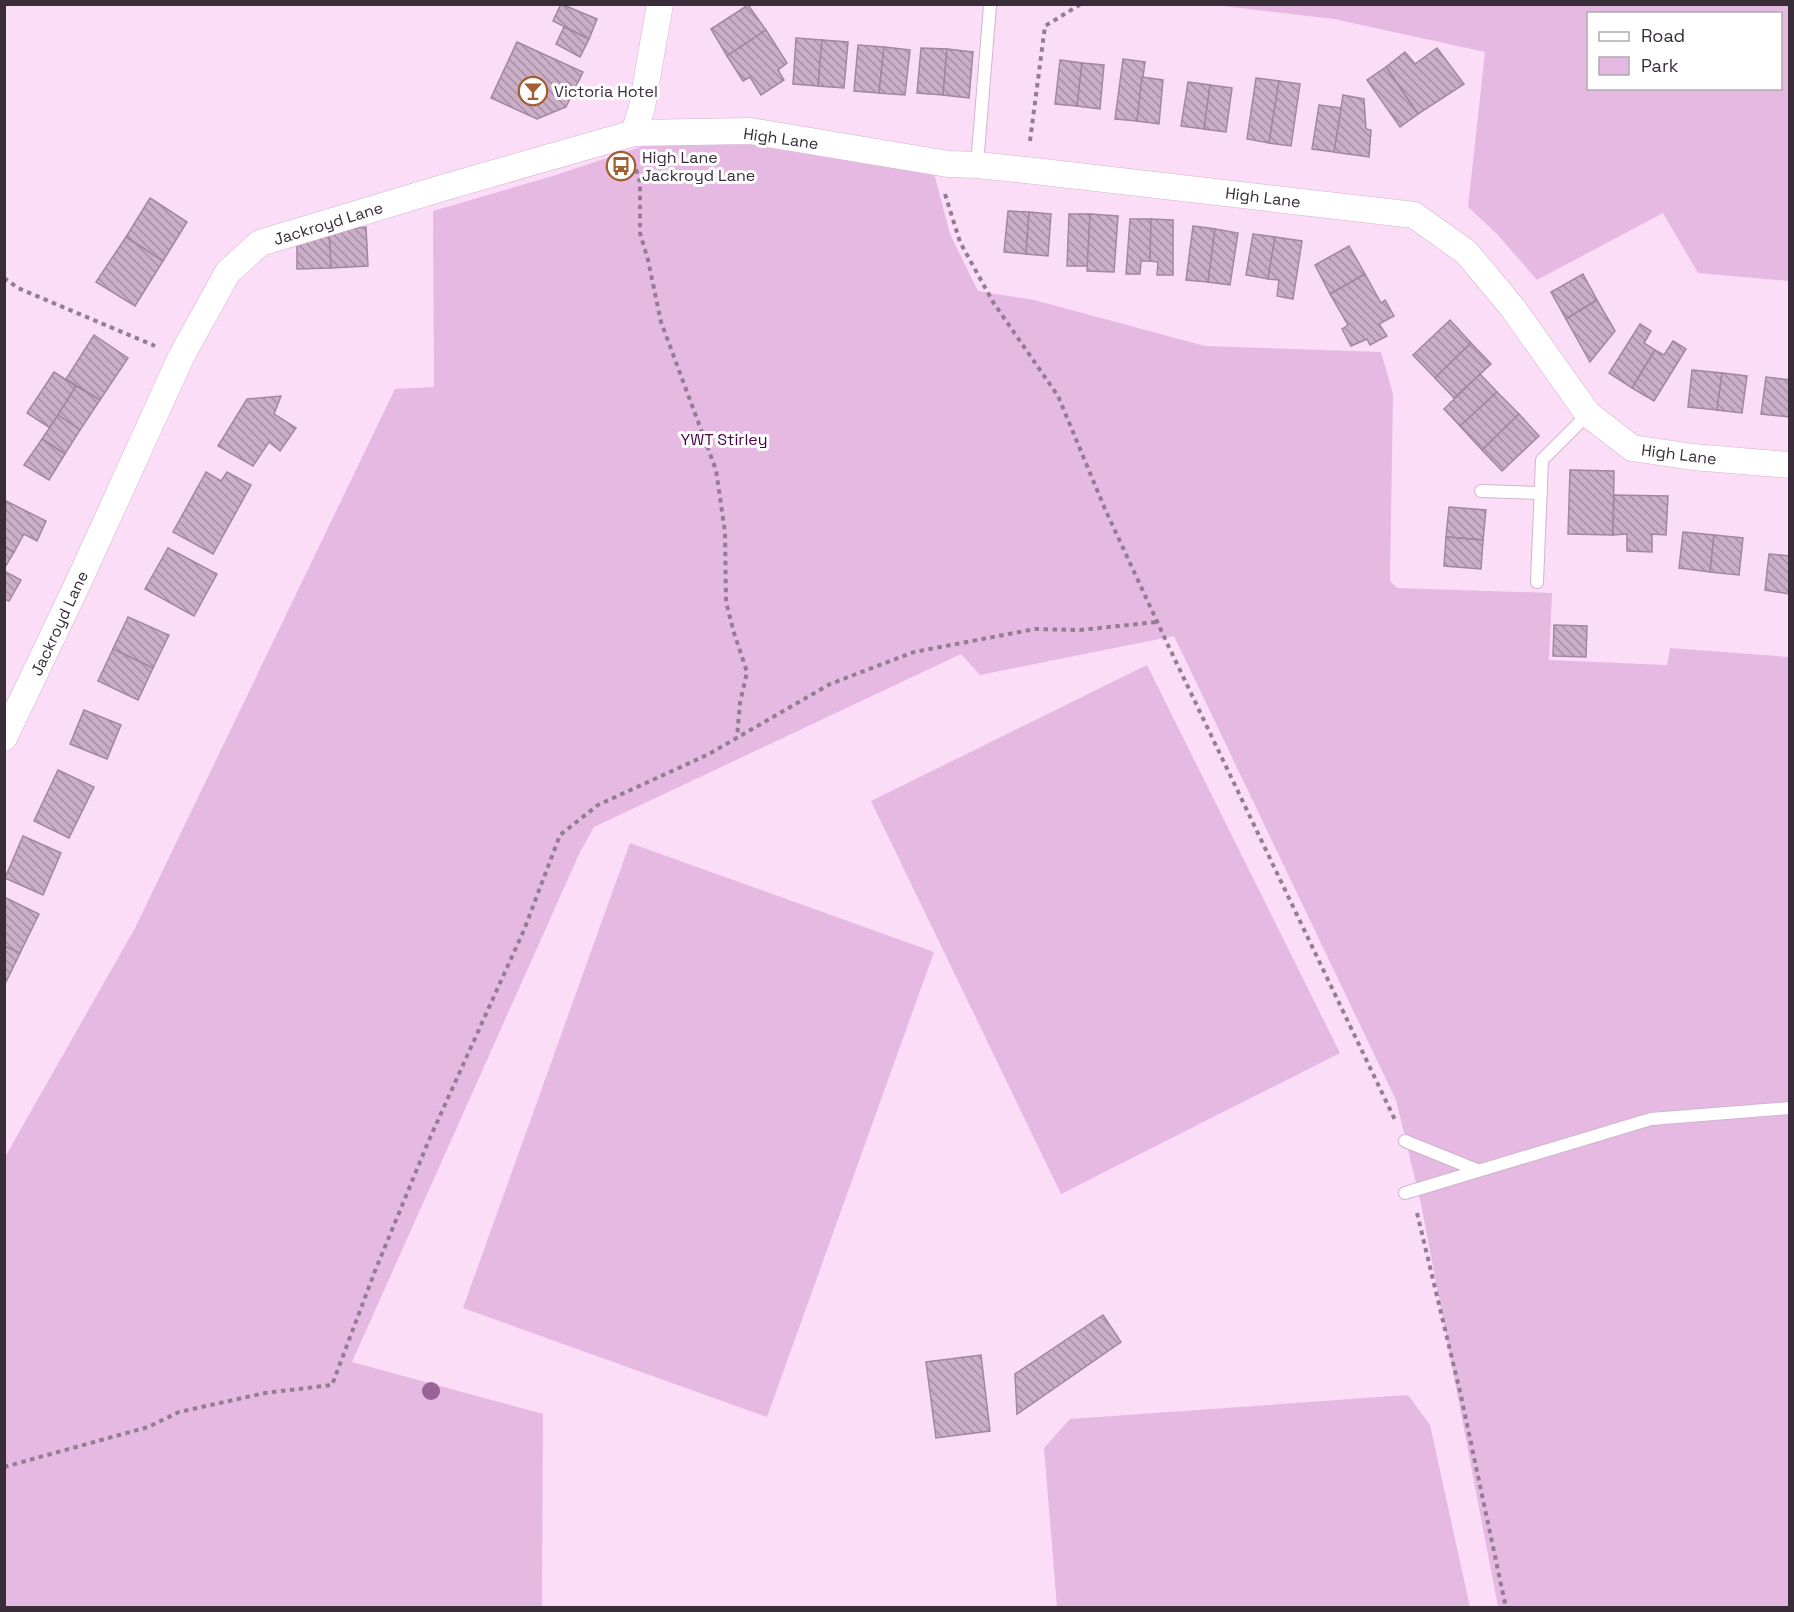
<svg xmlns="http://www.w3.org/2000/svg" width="1794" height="1612" font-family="'Space Grotesk',sans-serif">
  <defs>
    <pattern id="building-back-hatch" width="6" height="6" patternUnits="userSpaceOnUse" patternTransform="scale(1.5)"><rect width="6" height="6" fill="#cbafc9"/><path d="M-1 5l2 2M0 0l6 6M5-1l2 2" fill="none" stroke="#a68fa4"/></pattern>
  </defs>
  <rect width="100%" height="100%" fill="#fbddf8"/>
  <g fill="#e6b9e3" fill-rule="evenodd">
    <path d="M1214,5H1789V281L1698,273L1663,213L1537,280L1497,234L1468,207L1485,52L1334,19ZM1588,14H1780V88H1588Z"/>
    <path d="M734,141L934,173L950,234L978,291L1034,300L1205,346L1381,352L1393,394L1390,581L1397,588L1552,593L1549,660L1667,665L1670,648L1789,657V1607H1498L1421,1204L1396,1100L1174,636L980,675L961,654L594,827L580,852L352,1362L543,1414L542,1607L5,1608V1157L135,928L395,389L434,387L433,211L556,175L652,143Z"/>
    <path d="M1147,665L1340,1053L1061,1194L871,801Z"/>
    <path d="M630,843L934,952L767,1417L463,1308Z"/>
    <path d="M1408,1395L1430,1425L1470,1607H1057L1044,1448L1070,1419Z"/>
  </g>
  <g fill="url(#building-back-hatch)" stroke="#a287a0" stroke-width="1.5">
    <path d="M561,4L597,19L589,39L553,21Z"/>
    <path d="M748,5L766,30L727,56L711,29Z"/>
    <path d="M564,27L589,39L580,57L556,44Z"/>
    <path d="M766,30L787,63L778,70L784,80L761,95L750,77L743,81L727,56Z"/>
    <path d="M796,38L822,40L818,86L793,84Z"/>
    <path d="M822,40L848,42L844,88L818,86Z"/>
    <path d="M517,42L583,72L566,107L537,119L491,98Z"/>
    <path d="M858,45L884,47L879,93L854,91Z"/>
    <path d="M884,47L910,50L905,95L879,93Z"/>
    <path d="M921,48L947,49L943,95L917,93Z"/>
    <path d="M1437,48L1464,84L1418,114L1386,67L1405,52L1415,64Z"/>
    <path d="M947,49L973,52L969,98L943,95Z"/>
    <path d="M1123,59L1145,62L1137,121L1115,119Z"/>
    <path d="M1060,60L1082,63L1077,106L1055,104Z"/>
    <path d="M1082,63L1104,65L1100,109L1077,106Z"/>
    <path d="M1386,67L1418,114L1400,127L1367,80Z"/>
    <path d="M1142,77L1163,80L1159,124L1137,121Z"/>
    <path d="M1256,78L1279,81L1269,143L1247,139Z"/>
    <path d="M1279,81L1300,84L1291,146L1269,143Z"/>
    <path d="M1188,82L1210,85L1204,129L1181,126Z"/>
    <path d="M1210,85L1232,88L1226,132L1204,129Z"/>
    <path d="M1343,95L1364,99L1366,129L1371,130L1369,157L1334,152Z"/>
    <path d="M1319,105L1341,108L1334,152L1312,149Z"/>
    <path d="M150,198L187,222L163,261L126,237Z"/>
    <path d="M1008,211L1029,212L1026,254L1004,252Z"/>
    <path d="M1029,212L1051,214L1048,256L1026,254Z"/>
    <path d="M1069,214H1090L1088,266H1067Z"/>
    <path d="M1090,214L1118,216L1114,272L1087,271Z"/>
    <path d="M1130,219H1151L1150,261H1141L1140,274H1126Z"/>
    <path d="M1151,219L1173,220V275H1157L1158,262L1150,261Z"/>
    <path d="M1193,226L1215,229L1208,282L1186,280Z"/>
    <path d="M366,227L368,266L331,268L329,231Z"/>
    <path d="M1215,229L1238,233L1230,285L1208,282Z"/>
    <path d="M329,231L331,268L297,269V235Z"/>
    <path d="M1253,234L1275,237L1268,279L1246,275Z"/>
    <path d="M126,237L163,261L135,306L96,282Z"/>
    <path d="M1275,237L1302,241L1293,299L1277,296L1279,280L1268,279Z"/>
    <path d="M1349,246L1365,274L1330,294L1315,265Z"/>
    <path d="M1365,274L1381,303L1385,300L1394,316L1379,324L1387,336L1370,345L1367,339L1351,346L1342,329L1348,325L1330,294Z"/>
    <path d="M1583,274L1597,300L1566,319L1551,292Z"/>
    <path d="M1597,300L1615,331L1590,362L1566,319Z"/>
    <path d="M1450,320L1471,343L1435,378L1413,355Z"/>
    <path d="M1640,324L1651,331L1644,343L1655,350L1632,388L1609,373Z"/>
    <path d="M94,335L128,358L100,400L66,379Z"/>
    <path d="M1673,341L1686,349L1654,401L1632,388L1655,350L1664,355Z"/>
    <path d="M1471,343L1491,364L1454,398L1435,378Z"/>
    <path d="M1692,370L1722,373L1717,410L1688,407Z"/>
    <path d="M54,372L76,386L50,428L27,413Z"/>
    <path d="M1722,373L1747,376L1742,413L1717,410Z"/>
    <path d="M1480,374L1497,392L1460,426L1444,409Z"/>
    <path d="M1766,377L1790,380V417L1761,414Z"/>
    <path d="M76,386L100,400L80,430L58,415Z"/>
    <path d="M1497,392L1519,414L1482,450L1460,426Z"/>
    <path d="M281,396L274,414L296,428L280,451L269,442L253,466L218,446L247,399Z"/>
    <path d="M1519,414L1539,436L1502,471L1482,450Z"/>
    <path d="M58,415L80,430L65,454L42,439Z"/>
    <path d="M42,439L65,454L49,480L24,465Z"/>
    <path d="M1570,470L1614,471L1613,535L1568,534Z"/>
    <path d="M206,472L221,481L227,472L251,485L213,554L173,532Z"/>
    <path d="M1614,495L1668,496L1666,535L1652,534V552L1627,551V534L1613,535Z"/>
    <path d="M6,501L46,521L37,541L24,534L14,552L4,547Z"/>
    <path d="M1449,507L1486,510L1483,540L1446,537Z"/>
    <path d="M1683,532L1714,535L1710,572L1679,568Z"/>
    <path d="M1714,535L1743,538L1739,575L1710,572Z"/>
    <path d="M1446,537L1483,540L1481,569L1444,566Z"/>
    <path d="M4,547L14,552L4,569Z"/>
    <path d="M168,548L217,574L194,616L145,589Z"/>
    <path d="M1769,554L1790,556V594L1765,590Z"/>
    <path d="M4,571L21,580L9,601L4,599Z"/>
    <path d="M128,617L169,635L153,668L113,649Z"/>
    <path d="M1554,625L1587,626L1586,657L1553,656Z"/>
    <path d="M113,649L153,668L138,700L98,681Z"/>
    <path d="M84,710L121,725L107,759L70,744Z"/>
    <path d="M58,770L94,787L69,838L34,821Z"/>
    <path d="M23,836L61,853L43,895L5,878Z"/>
    <path d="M4,897L39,914L20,953L4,946Z"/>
    <path d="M4,946L20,953L4,986Z"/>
    <path d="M1103,1315L1121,1342L1017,1414L1015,1374Z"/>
    <path d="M981,1355L990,1431L936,1438L926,1362Z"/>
  </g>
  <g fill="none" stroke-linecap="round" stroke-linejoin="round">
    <g stroke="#d1b4cf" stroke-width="14">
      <g id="service">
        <path d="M977,165L990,5"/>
        <path d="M1481,491L1541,493"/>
        <path d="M1537,582L1542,460L1588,414"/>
        <path d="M1405,1141L1477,1170"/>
        <path d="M1405,1193L1651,1119L1790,1108"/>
      </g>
    </g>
    <g stroke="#d1b4cf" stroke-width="27">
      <g id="minor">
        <path d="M634,133L642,107L660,4"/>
        <path d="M4,738L79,581L181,357L228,272L260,243L449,186L634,133L750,131L948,164L977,165L1026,170L1414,215L1466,252L1512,307L1588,414L1632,448L1693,457L1790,465"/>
      </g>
    </g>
    <g stroke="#927e90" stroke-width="4" stroke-dasharray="4.5 4.5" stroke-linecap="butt">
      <path d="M1030,141L1045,26L1081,4"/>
      <path d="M628,166L636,169L640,182V233L648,260L661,322L716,470L725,532L726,602L734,633L747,672L740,703L737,737"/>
      <path d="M945,194L960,242L993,302L1058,396L1105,509L1167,643L1396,1122"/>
      <path d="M4,278L18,288L155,346"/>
      <path d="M1417,1213L1461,1396L1506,1608"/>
      <path d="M4,1467L148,1427L179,1412L265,1393L332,1385L375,1271L429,1140L524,930L560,835L598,805L709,754L830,684L914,652L1035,629L1080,630L1157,622"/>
    </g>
    <use href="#service" stroke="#fff" stroke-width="12"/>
    <use href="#minor" stroke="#fff" stroke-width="26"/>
  </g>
  <circle fill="#9a6398" cx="431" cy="1391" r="9"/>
  <defs>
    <g id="bar-ring" transform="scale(1.5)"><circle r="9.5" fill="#fff" stroke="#a35e31" stroke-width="1.5"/><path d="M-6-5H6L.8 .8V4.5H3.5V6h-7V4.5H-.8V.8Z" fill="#a35e31"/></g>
    <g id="bus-ring" transform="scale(1.5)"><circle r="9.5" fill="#fff" stroke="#a35e31" stroke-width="1.5"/><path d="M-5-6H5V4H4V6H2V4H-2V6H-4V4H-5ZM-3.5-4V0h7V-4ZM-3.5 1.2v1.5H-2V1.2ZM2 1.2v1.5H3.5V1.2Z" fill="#a35e31"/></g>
  </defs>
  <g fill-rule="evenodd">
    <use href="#bar-ring" x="533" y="91"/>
    <use href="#bus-ring" x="621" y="166"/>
  </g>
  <g text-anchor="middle" stroke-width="6" stroke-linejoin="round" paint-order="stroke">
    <g font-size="16" fill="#382d38" stroke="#fff" text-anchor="start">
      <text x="554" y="97">Victoria Hotel</text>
      <text x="642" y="163">High Lane<tspan x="642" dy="18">Jackroyd Lane</tspan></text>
    </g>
    <g font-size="16" fill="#382d38" stroke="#fff">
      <text transform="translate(781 138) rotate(8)" y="6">High Lane</text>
      <text transform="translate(1263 197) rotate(7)" y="6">High Lane</text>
      <text transform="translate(328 223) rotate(-17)" y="6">Jackroyd Lane</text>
      <text transform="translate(1679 454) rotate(7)" y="6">High Lane</text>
      <text transform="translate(59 623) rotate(-65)" y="6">Jackroyd Lane</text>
    </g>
    <g font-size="16" fill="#4a004a" stroke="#fff">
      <text x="724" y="445">YWT Stirley</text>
    </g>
  </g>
  <rect width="1794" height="1612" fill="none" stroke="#382d38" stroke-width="12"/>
  <rect x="1587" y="12" width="195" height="78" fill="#ffffff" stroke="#afabaf" stroke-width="1.5"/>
  <rect x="1599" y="32" width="30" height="9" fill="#ffffff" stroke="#afabaf" stroke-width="1.5"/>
  <text x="1641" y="42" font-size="18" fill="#382d38">Road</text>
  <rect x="1599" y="57" width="30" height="18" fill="#e6b9e3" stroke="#afabaf" stroke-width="1.5"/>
  <text x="1641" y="72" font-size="18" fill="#382d38">Park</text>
</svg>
